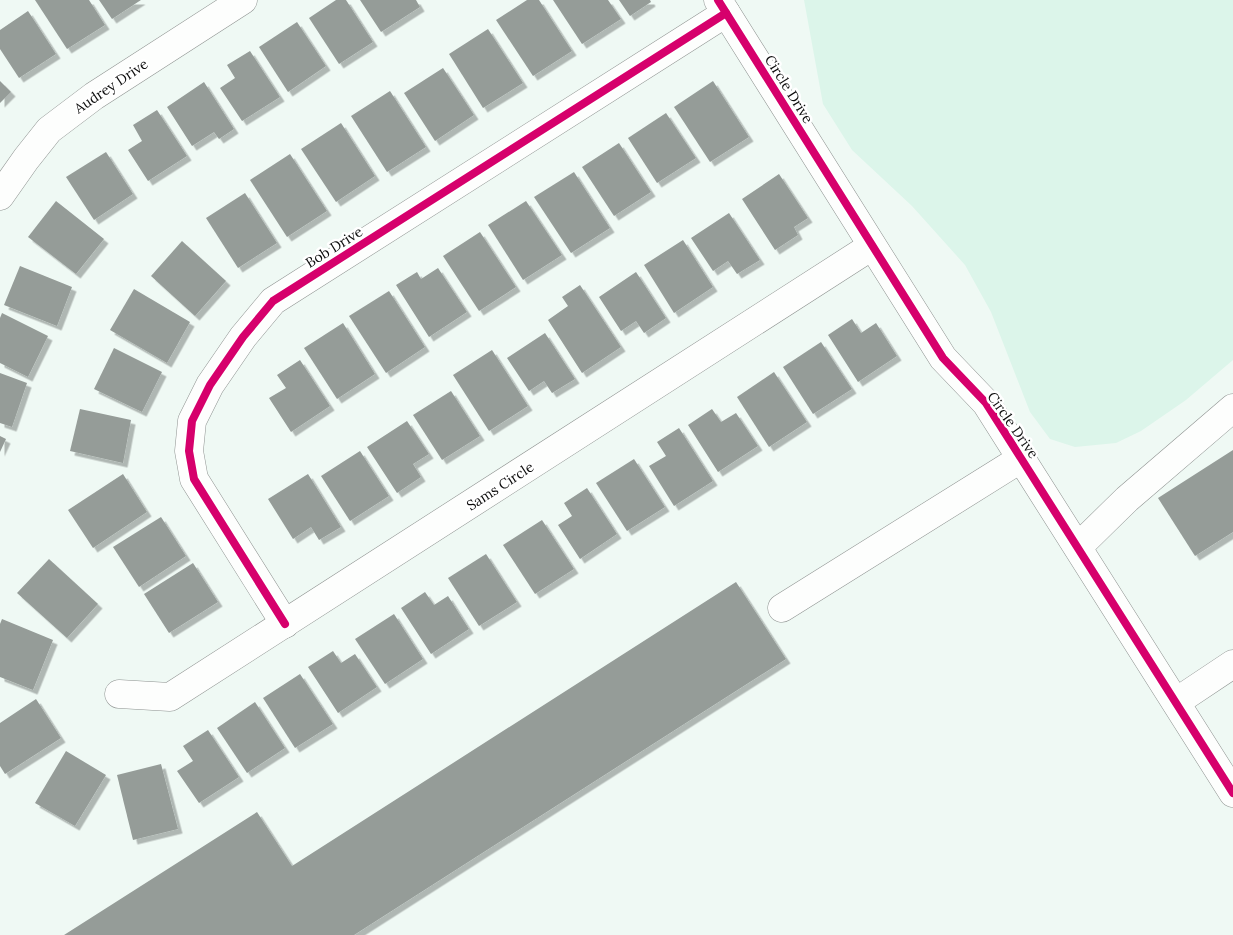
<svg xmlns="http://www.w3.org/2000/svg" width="1233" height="935" font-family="Lora,serif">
  <defs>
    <filter id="shadow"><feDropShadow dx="4.5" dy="4.5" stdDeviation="0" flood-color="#0004"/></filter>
  </defs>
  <rect width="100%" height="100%" fill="#eff9f4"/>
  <path fill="#dcf5ea" d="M804,0H1233V360L1186,400L1141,431L1116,443L1075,447L1050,439L1030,412L991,312L965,265L912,206L852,150L823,104Z"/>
  <g fill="#959c98" filter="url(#shadow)">
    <path d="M35,0H89L105,25L67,49Z"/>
    <path d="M99,0H141L112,19Z"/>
    <path d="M336,0H346L373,42L339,64L309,18Z"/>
    <path d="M360,0H416L420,7L381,32Z"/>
    <path d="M527,0H539L572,51L533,76L496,20Z"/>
    <path d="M553,0H608L621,19L582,44Z"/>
    <path d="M619,0H650L651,2L630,16Z"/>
    <path d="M28,11L56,54L19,78L0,49V30Z"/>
    <path d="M297,22L326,66L288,92L259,47Z"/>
    <path d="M488,29L523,83L483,108L449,54Z"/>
    <path d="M250,51L280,97L242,121L220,88L235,78L227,65Z"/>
    <path d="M443,68L474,115L435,141L404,93Z"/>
    <path d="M0,81L11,92L0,103Z"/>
    <path d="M713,81L749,137L710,162L674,107Z"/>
    <path d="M204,82L234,129L219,139L214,132L192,146L167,107Z"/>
    <path d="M390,91L426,147L387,172L351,116Z"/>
    <path d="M157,110L187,156L148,181L128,150L142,141L133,125Z"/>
    <path d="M666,113L696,158L657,183L628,138Z"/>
    <path d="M341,123L375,176L336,202L301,149Z"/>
    <path d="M619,143L651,192L614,216L582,167Z"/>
    <path d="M106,152L133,194L94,220L66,177Z"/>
    <path d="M290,154L327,211L287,237L250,180Z"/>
    <path d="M574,172L610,228L571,253L534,197Z"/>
    <path d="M779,174L808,218L794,227L798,235L775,250L742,199Z"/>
    <path d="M245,193L277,243L238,268L206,218Z"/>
    <path d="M56,201L104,239L76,274L28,237Z"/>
    <path d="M526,201L562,255L523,280L488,225Z"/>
    <path d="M729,213L760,260L737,274L728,261L713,271L691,238Z"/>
    <path d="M480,232L516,287L479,311L443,256Z"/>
    <path d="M683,240L713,287L674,313L644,265Z"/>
    <path d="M182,241L226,281L195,316L151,276Z"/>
    <path d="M20,266L72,287L57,326L4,305Z"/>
    <path d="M438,268L467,312L429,337L396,285L417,272L421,279Z"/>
    <path d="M636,272L666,318L644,333L636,321L621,331L599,297Z"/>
    <path d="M580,285L621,347L582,373L548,320L568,306L562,297Z"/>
    <path d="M134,289L190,322L167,363L110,330Z"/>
    <path d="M389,291L425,347L386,373L349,316Z"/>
    <path d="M2,313L48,336L28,377L0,363V318Z"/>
    <path d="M852,319L861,333L876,323L897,356L858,382L828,335Z"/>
    <path d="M343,323L375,374L337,399L304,348Z"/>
    <path d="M545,333L575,379L552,393L544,381L529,391L507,358Z"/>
    <path d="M821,342L852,389L813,414L783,367Z"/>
    <path d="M114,348L162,372L142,412L94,389Z"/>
    <path d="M492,350L528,406L489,431L453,375Z"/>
    <path d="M300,360L330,406L291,432L269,398L286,388L277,375Z"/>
    <path d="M774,372L807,422L769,447L737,397Z"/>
    <path d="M0,373L27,383L12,427L0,423Z"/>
    <path d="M451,391L480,436L442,460L413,415Z"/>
    <path d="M80,409L131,420L123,463L70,451Z"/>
    <path d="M712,409L721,422L736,413L758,446L718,472L688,425Z"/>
    <path d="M407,421L429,454L413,464L421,477L397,493L367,447Z"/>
    <path d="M679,428L713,481L674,506L649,466L666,456L657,442Z"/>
    <path d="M0,436L6,439L0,452Z"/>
    <path d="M1233,450V532L1195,556L1158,498Z"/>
    <path d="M360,451L389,496L350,521L321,476Z"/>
    <path d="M634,459L665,507L627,531L596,483Z"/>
    <path d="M123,474L147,512L93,548L68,510Z"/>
    <path d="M308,474L341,527L319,540L311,527L293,539L268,499Z"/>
    <path d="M587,488L617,534L580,559L558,525L572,516L564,503Z"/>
    <path d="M161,517L186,556L139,587L113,547Z"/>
    <path d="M542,520L574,569L535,594L503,545Z"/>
    <path d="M486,554L517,602L479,626L448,578Z"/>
    <path d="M49,559L98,604L67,638L17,593Z"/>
    <path d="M193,563L218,602L169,633L144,594Z"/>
    <path d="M736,582L786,659L354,935H64L257,812L292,866Z"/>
    <path d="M425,592L434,605L448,596L469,629L431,654L401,608Z"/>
    <path d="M394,614L423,659L385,684L355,639Z"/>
    <path d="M2,619L53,640L33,690L0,677V624Z"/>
    <path d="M333,651L341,663L355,654L377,687L338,713L308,667Z"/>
    <path d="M300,674L333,724L295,748L263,698Z"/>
    <path d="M36,699L61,738L5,774L0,766V723Z"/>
    <path d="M255,702L285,748L247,773L217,728Z"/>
    <path d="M208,730L239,777L199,803L177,771L193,761L183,746Z"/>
    <path d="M66,751L106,775L75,826L35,803Z"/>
    <path d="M161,764L178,829L133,840L117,775Z"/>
  </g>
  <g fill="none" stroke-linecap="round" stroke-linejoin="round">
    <g stroke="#8e9290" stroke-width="29">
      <g id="minor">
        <path d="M718,0L943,358L986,403L1233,793"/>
        <path d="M0,196L26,159L49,130L94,96L243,0"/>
        <path d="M1078,547L1127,499L1233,408"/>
        <path d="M782,608L1022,458"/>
        <path d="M285,624L194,479L189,451L192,421L210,385L243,337L273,301L726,13"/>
        <path d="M119,694L170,697L872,246"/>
        <path d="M1176,702L1233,664"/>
      </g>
    </g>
    <use href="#minor" stroke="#fdfefd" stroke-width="28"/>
    <g stroke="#fff" stroke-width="11">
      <g id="cycleway">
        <path d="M718,0L943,358L986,403L1233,793"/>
        <path d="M285,624L194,479L189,451L192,421L210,385L243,337L273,301L726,13"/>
      </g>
    </g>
    <use href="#cycleway" stroke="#d6006c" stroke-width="8"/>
  </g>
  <g text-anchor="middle" stroke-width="5" stroke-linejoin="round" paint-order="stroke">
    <g font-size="14" fill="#0b0b0b" stroke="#fff">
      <text transform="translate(111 86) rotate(-34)" y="5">Audrey Drive</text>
      <text transform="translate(789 89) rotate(58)" y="5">Circle Drive</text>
      <text transform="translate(334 247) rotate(-32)" y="5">Bob Drive</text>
      <text transform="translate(1013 425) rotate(55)" y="5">Circle Drive</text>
      <text transform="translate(500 486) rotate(-33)" y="5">Sams Circle</text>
    </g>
  </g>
</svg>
